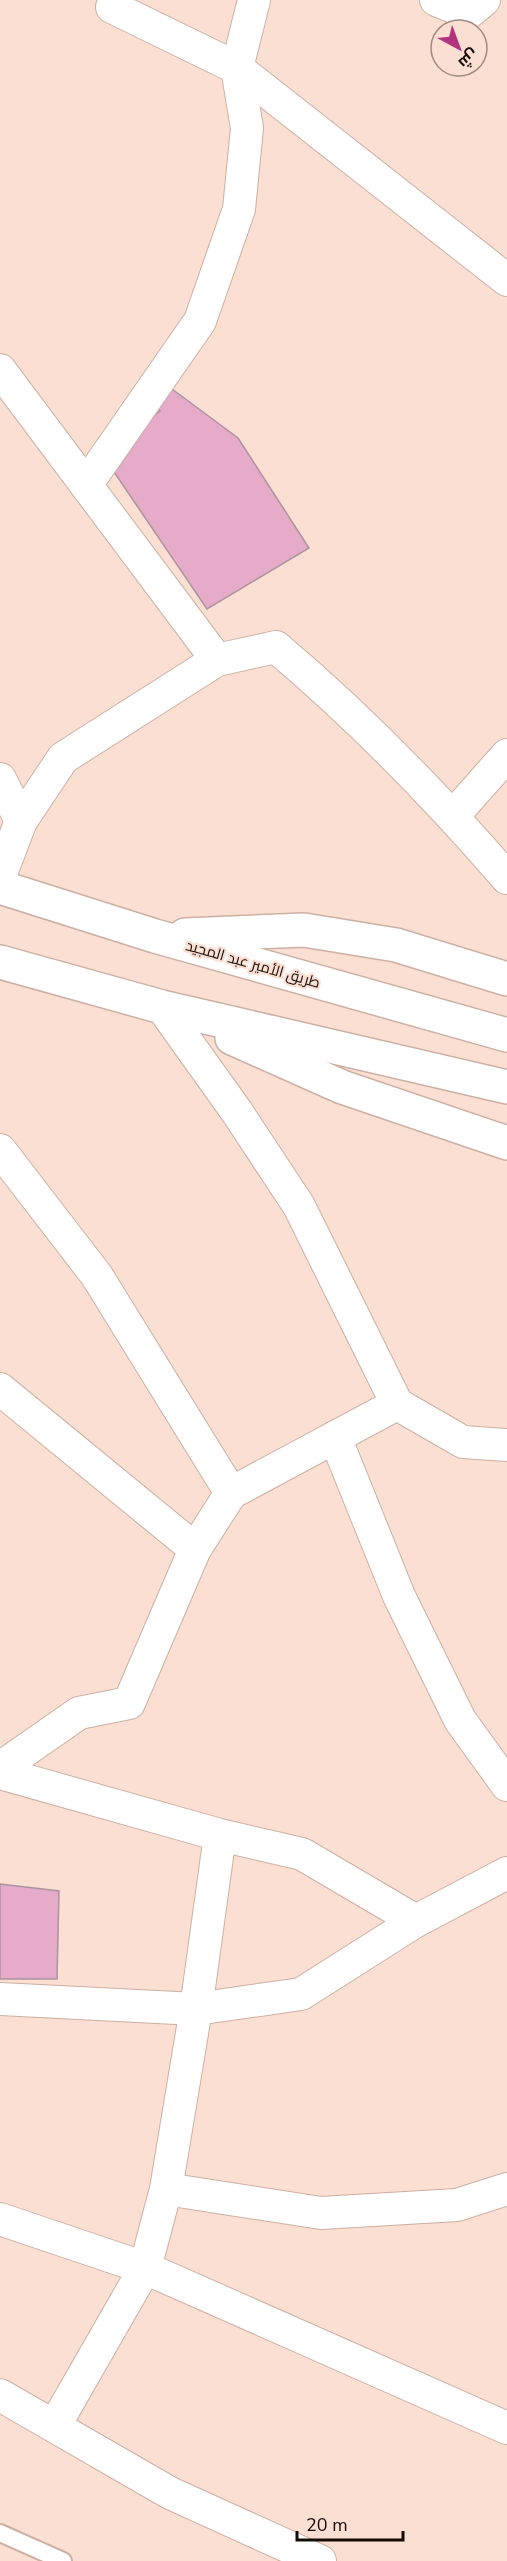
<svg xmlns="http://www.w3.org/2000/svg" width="507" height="2561" font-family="'Nunito Sans',Cairo,sans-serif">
  <rect width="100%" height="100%" fill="#fbdfd2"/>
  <g fill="#e5abc9" stroke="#ac93a0" stroke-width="1.5">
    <path d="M172,389L238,438L309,548L207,609L112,469L137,427L160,411L154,402Z"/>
    <path d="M0,1884L59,1891L57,1979H0Z"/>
  </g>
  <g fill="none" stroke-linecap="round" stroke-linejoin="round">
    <g stroke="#cbb0a3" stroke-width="20">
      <path id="lane" d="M0,2533L63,2561"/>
    </g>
    <g stroke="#cbb0a3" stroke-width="34">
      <g id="street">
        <path d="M436,0L468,13L484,0"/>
        <path d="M112,7L237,68L507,280"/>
        <path d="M0,370L217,660"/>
        <path d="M86,485L200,321L239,209L247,128L237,68L254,0"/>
        <path d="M0,779L21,821"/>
        <path d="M453,816L507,755"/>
        <path d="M0,876L21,821L63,758L217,660L276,647C359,717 436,796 507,878"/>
        <path d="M162,1007L237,1112L299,1206L397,1404L463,1442L507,1445"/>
        <path d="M0,1150L97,1276L231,1493"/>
        <path d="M0,1389L195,1549"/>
        <path d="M335,1437L399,1596L460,1720L507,1785"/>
        <path d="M0,1768L79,1713L129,1703L195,1549L231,1493L397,1404"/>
        <path d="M0,1773L220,1835L302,1854L416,1921"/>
        <path d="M0,1999L196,2009L301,1994L416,1921L507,1873"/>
        <path d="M166,2189L321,2213L457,2205L507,2189"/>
        <path d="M0,2219L145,2268L507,2428"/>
        <path d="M0,2395L170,2493L320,2561"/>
        <path d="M55,2425L145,2268L166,2189L196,2009L220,1835"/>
      </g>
    </g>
    <g stroke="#cbb0a3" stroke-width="36">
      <g id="secondary">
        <path d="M0,887L155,936L507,1035"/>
        <path d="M185,935L304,930L396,945L507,979"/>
        <path d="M0,962L162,1007L507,1087"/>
        <path d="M232,1038L342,1087L507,1143"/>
      </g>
    </g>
    <use href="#lane" stroke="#fff" stroke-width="16"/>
    <use href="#street" stroke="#fff" stroke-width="32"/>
    <use href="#secondary" stroke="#fff" stroke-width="33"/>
  </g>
  <g text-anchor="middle" stroke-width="4.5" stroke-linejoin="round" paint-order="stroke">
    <g font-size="15" fill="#150c08" stroke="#fbdfd2">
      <text transform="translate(253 964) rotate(16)" y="5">طريق الأمير عبد المجيد</text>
    </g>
  </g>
  <g transform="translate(459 48) rotate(139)"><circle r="28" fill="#fbdfd2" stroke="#9f8b81" stroke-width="1.5"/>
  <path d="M0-4.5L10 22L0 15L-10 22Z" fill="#b4337e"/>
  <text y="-9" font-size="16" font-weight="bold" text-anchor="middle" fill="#150c08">ش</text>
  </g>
  <path d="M297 2531v9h106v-9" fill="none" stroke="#150c08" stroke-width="3"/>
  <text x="306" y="2531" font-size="18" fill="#150c08" stroke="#fbdfd2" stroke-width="4.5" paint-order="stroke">20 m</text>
</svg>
